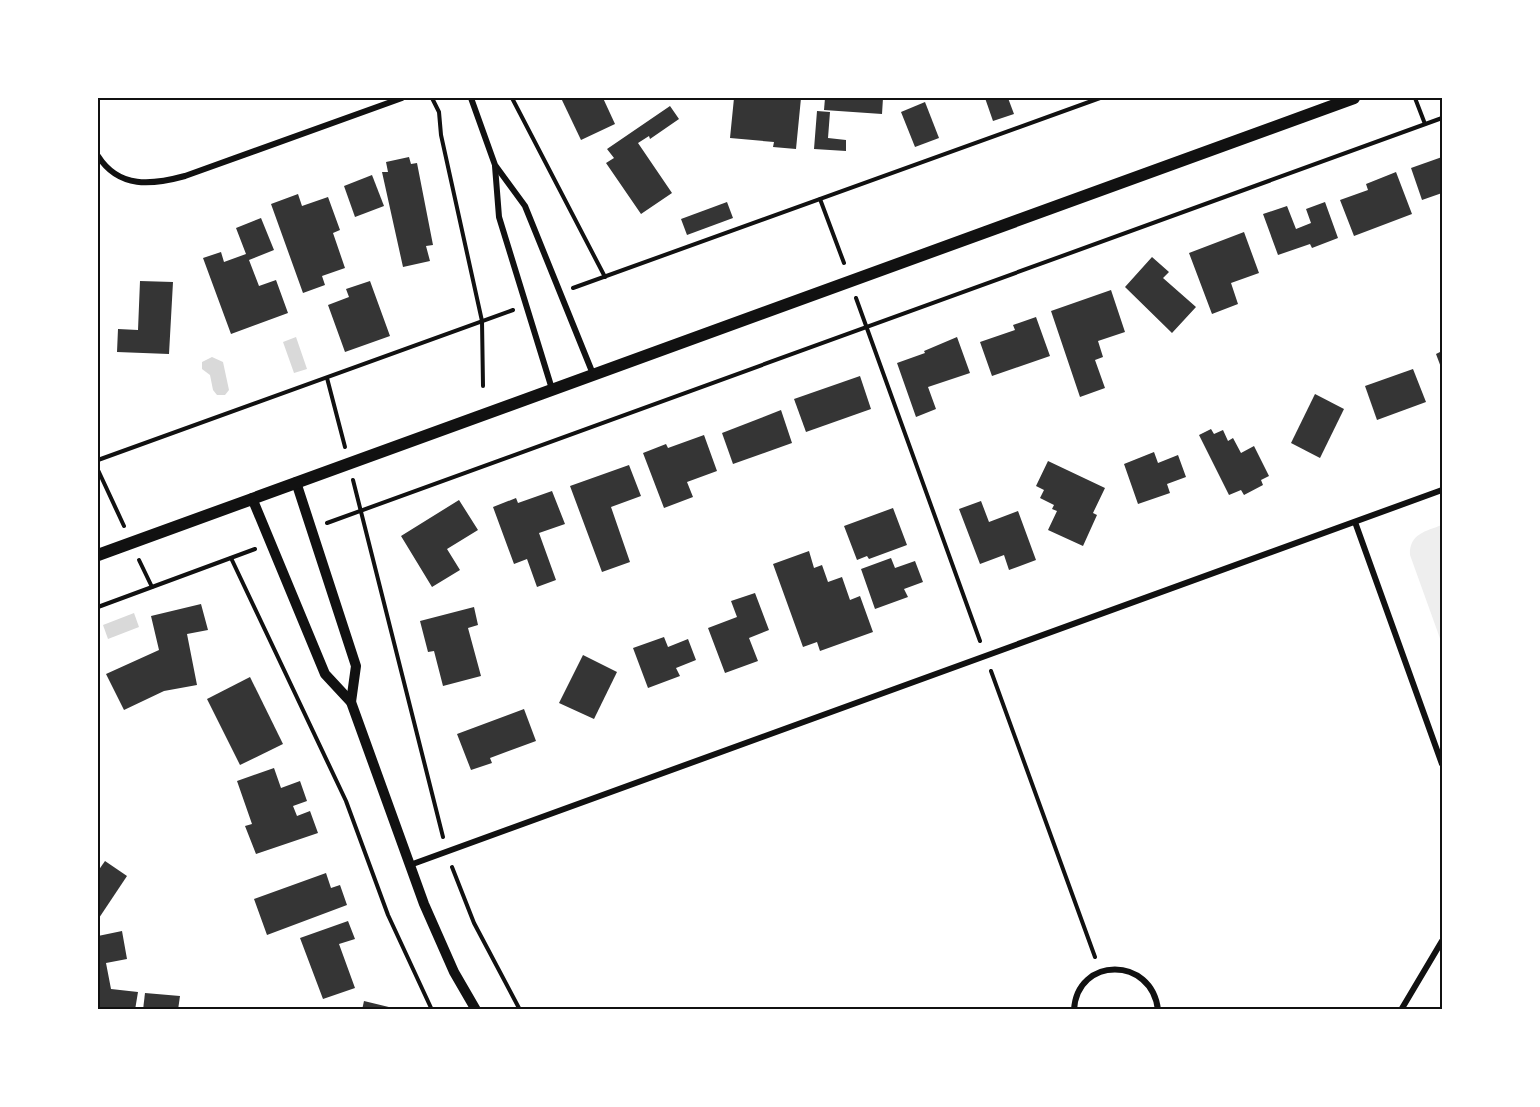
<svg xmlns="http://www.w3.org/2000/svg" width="1540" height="1107" font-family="'Playfair Display',serif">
  <rect width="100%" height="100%" fill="#fff"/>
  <path fill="#eee" d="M1442,525V644L1410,555C1409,534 1426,531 1442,525Z"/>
  <g fill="#d9d9d9">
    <path d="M296,337L307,369L294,373L283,342Z"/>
    <path d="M212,357L223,362L229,390L225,395H217L213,390L210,375L202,369V362Z"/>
    <path d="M134,613L139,627L108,639L103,625Z"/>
  </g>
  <g fill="#353535">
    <path d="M561,98H603L615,124L581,140Z"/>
    <path d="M734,98H801L796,149L773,147L774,142L730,138Z"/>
    <path d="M825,98H883L882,114L824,110Z"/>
    <path d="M985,98H1008L1014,114L993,121Z"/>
    <path d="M925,102L939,138L915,147L901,112Z"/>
    <path d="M670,106L679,119L650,139L649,136L638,143L672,193L641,214L606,163L614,158L607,149Z"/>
    <path d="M817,111L830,112L828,138L846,140V151L814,149Z"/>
    <path d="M409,157L411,164L417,163L433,245L426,246L430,261L403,267L382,172H388L386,162Z"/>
    <path d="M1442,157V193L1422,200L1411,168Z"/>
    <path d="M1396,172L1412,214L1354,236L1340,200L1368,190L1366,184Z"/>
    <path d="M372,175L384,206L355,217L344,186Z"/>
    <path d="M298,194L302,206L328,197L340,230L333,233L345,268L322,276L325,285L303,293L271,204Z"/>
    <path d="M727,202L733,218L687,235L681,219Z"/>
    <path d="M1325,202L1338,238L1312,248L1310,244L1278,255L1263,214L1287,206L1296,229L1311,223L1306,209Z"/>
    <path d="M261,218L274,250L249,260L259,286L276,280L288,313L231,334L203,258L221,252L224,262L246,254L236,228Z"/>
    <path d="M1244,232L1259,273L1231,283L1238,304L1212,314L1189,253Z"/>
    <path d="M1152,257L1169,272L1163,278L1196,307L1172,333L1125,287Z"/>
    <path d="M140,281L173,282L169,354L117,352L118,329L138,330Z"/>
    <path d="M370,281L390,336L345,352L328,305L349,297L346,289Z"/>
    <path d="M1111,290L1125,332L1098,341L1103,357L1095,360L1105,388L1080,397L1051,311Z"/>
    <path d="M1036,317L1050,356L992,376L980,342L1015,330L1013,325Z"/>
    <path d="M957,337L970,373L928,387L936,409L916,417L897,363L925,353L924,351Z"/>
    <path d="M1442,351V370L1436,354Z"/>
    <path d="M1413,369L1426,402L1377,420L1365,386Z"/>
    <path d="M860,376L871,409L806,432L794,399Z"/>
    <path d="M1315,394L1344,409L1320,458L1291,443Z"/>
    <path d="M781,410L792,443L733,464L722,433Z"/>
    <path d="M1211,429L1214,434L1223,430L1228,441L1233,438L1241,453L1254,446L1269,476L1261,480L1263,485L1244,495L1241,490L1229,495L1199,435Z"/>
    <path d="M704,435L717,471L687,482L693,497L664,508L643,453L666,444L668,448Z"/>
    <path d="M1154,452L1158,463L1178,455L1186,477L1167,484L1170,493L1138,504L1124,464Z"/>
    <path d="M1048,461L1105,488L1093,513L1097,515L1083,546L1048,530L1057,511L1052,509L1054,505L1040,498L1044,490L1036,486Z"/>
    <path d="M629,465L641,496L611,507L630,562L602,572L570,486Z"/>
    <path d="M552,491L565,524L539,533L556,580L537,587L527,559L514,564L493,507L516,498L518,503Z"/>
    <path d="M459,500L478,530L447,549L460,570L432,587L401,536Z"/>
    <path d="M981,501L989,522L1018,511L1036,560L1009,570L1004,555L980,564L959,509Z"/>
    <path d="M893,508L907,545L869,559L867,556L857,560L844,526Z"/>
    <path d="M809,551L814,568L822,565L828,582L842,577L850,600L860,596L873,632L820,651L817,642L803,647L773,564Z"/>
    <path d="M891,558L895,568L915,561L923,582L904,589L908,597L875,609L861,569Z"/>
    <path d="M755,593L769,630L749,638L758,661L725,673L708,628L737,617L731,601Z"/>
    <path d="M201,604L208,630L187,634L197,685L164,691L124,710L106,674L159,650L151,616Z"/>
    <path d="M474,607L478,625L468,628L481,676L443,686L434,651L428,652L420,621Z"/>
    <path d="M664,637L668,647L688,639L696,660L676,668L680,676L648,688L633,648Z"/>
    <path d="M583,655L617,672L594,719L559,703Z"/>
    <path d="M250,677L283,744L240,765L207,699Z"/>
    <path d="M524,709L536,741L490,758L492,763L471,770L457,734Z"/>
    <path d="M274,768L281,788L300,781L307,801L293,806L297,816L310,811L318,833L256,854L245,826L252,824L237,781Z"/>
    <path d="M105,861L127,876L99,918L98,871Z"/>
    <path d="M326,873L331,888L340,885L347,905L267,935L254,899Z"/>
    <path d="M348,921L355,939L339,944L355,988L323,999L300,938Z"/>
    <path d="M122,931L127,959L106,963L111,989L138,992L135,1010H98V936Z"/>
    <path d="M145,993L180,996L178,1010H143Z"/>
    <path d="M364,1001L397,1009V1010H362Z"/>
  </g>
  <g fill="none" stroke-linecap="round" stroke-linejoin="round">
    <g stroke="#111" stroke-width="4">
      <path d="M432,98L439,112L441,135L482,321L483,386"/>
      <path d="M512,98L605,277"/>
      <path d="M1415,98L1425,124"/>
      <path d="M820,199L844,263"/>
      <path d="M573,288L1100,98"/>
      <path d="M856,298L980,641"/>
      <path d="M327,378L345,447"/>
      <path d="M98,460L513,310"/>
      <path d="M98,470L124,526"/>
      <path d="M353,480L443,837"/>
      <path d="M327,523L1442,118"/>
      <path d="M231,558L346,801L388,915L432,1010"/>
      <path d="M139,560L152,587"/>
      <path d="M98,607L255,549"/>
      <path d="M991,671L1095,957"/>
      <path d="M452,867L474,923L520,1010"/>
    </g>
    <g stroke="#111" stroke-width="6">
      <path d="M471,98L495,165L525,206L593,374"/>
      <path d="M98,156C119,189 152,185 185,176L402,98"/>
      <path d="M495,166L499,217L552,389"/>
      <path d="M1355,522L1442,764"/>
      <path d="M410,865L1442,490"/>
      <path d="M1074,1010C1077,956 1152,956 1158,1010"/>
      <path d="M1401,1010L1442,941"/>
    </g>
    <g stroke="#111" stroke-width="10">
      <path d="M296,482L356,666L351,702"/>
      <path d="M252,498L325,674L351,702L424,904L454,972L476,1010"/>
    </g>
    <path stroke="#111" stroke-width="12" d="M98,555L1354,98"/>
  </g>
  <rect width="1540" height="1107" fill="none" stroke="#ffffff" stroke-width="198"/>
  <rect x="99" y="99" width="1342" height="909" fill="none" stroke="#111" stroke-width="2"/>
</svg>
